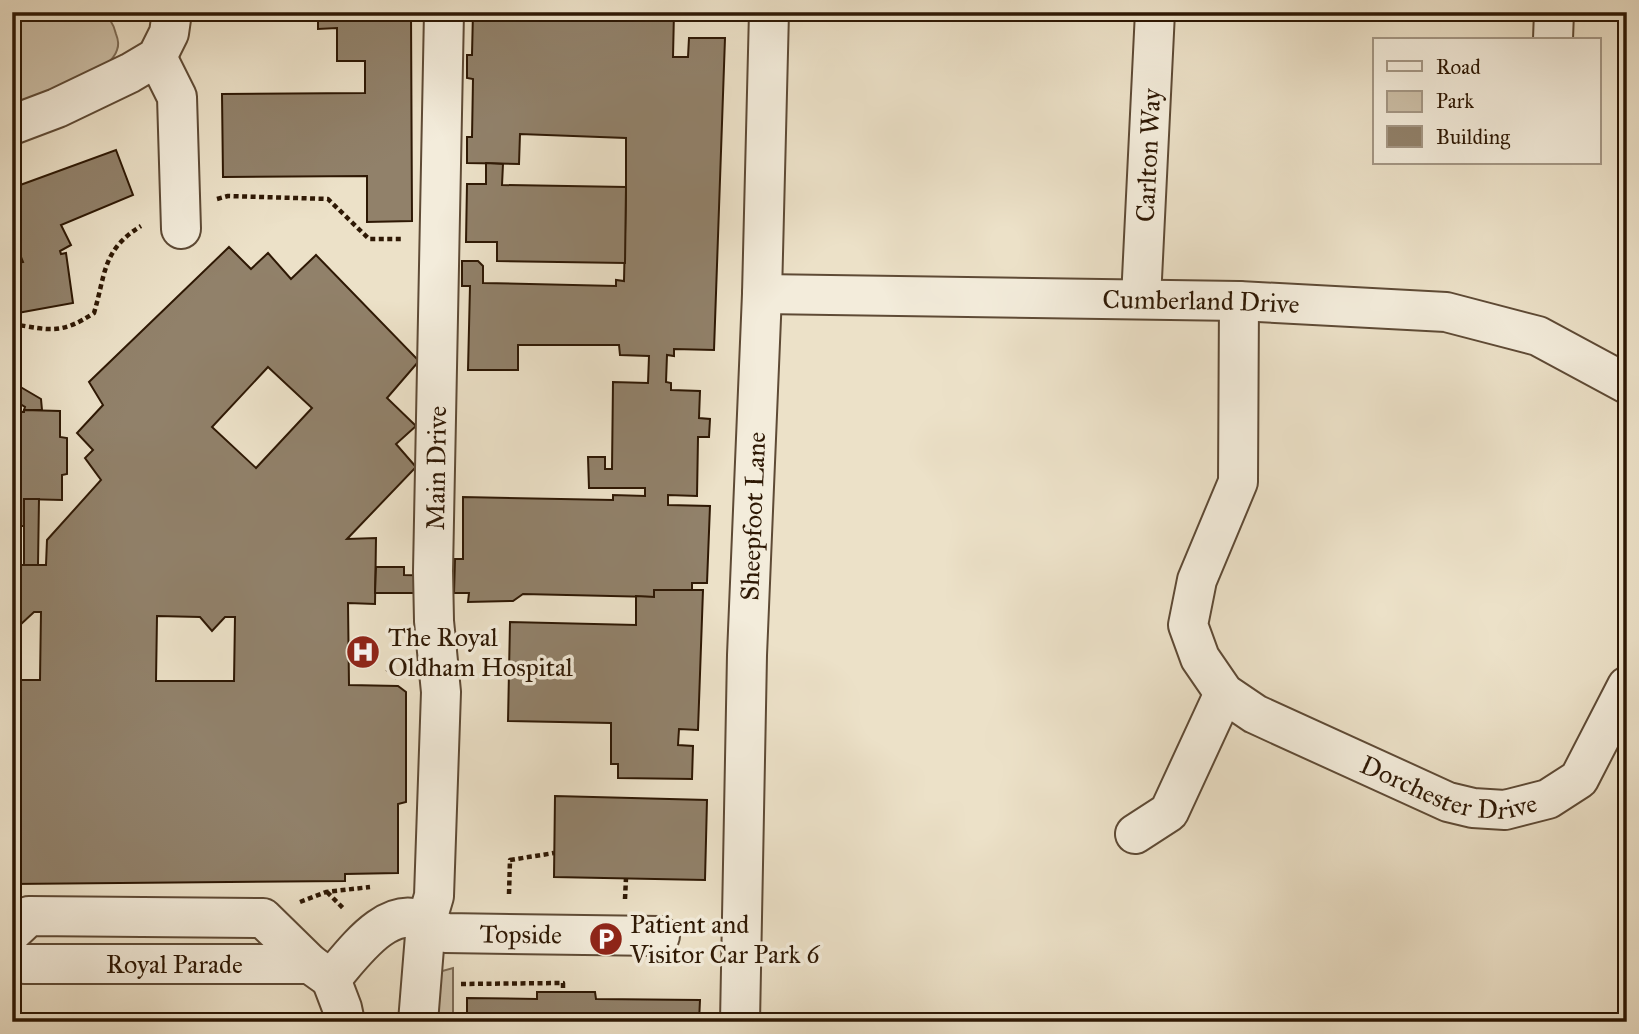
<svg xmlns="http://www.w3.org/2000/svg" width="1639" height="1034" font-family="'IM FELL Great Primer',serif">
  <rect width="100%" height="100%" fill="#ece1c8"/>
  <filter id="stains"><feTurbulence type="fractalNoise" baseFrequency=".00286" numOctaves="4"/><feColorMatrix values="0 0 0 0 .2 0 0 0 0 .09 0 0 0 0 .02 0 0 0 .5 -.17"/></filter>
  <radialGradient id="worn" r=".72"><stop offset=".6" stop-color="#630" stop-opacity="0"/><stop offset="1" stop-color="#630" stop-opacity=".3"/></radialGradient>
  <g fill="#ccbfa7" stroke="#7d6c56" stroke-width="2">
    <path d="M12,12H101C110,17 114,25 116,34C118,39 119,45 117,50C109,76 37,99 12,109Z"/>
    <path d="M453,968V1022H433L435,973Z"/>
  </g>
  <g fill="#91816a" stroke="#2e1804" stroke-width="2" fill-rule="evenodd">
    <path d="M318,12H411L412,221L367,222V176L223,177L222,94L365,93V61H337V28L318,29Z"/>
    <path d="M473,12H674L673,57H688L689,38H725L714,350L674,349V356L667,355L666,382L671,383V390L700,391L699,418L710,419L709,437H698L697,496L668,495V505L710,506L707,583H692V590H654V597L523,594L513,601L468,602L469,593H454L455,559H463V497L613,500V495L645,496V488H589L588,457H605V469H612L613,382L648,383L649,356L620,355L619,345H518V370H468L470,286H462V261H478L483,266V283L616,286V280L624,281L626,187V138L520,134L519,164L467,163V137H472L473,79L467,78V55H472Z"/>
    <path d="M116,150L133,195L61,225L71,245L60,251L61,254L66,253L73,303L12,314V264L23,262L15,242L12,243V188Z"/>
    <path d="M486,163L503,164L502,185L626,187L625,263L497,261V242H466L467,184H486Z"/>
    <path d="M229,247L251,269L268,253L291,279L316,255L419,361L387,398L416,426L396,444L416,467L347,539L376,538L375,604L348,603L349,685L398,686L406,692V802L398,804V873L345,874V881L12,884V680H40L41,612H34L19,626L12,621V565H46L47,540L101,480L85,458L93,450L77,433L103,405L89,382ZM268,367L312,408L256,468L212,427ZM157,616L200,617L212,631L225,617H235L234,681H156Z"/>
    <path d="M12,382L41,399L42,410H24L25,407L12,399Z"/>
    <path d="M24,410L60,411V437L67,438V474L62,475V500L24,499V526H12V412H24Z"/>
    <path d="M24,499H39L38,565H24Z"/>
    <path d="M376,567H404V575L454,576V593H375Z"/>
    <path d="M654,590H703L698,730L679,729L678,745L693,746L692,779L618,778V764H611V723L508,721L510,622L636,625V596L654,597Z"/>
    <path d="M555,796L707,800L705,880L554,877Z"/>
    <path d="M537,992H595L596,999L700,1000L699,1022H467V998L537,999Z"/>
  </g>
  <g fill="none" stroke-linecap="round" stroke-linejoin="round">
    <g stroke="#5e4a35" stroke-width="42">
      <g id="minor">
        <path id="s1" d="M444,12L433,571L434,621L441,692L434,896L426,923L445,933L660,936"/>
        <path d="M1553,39L1554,12"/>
        <path d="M157,57L177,97L181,229"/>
        <path d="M12,125L57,108L130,73L157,57L169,33L172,12"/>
        <path id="s2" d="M762,294L1239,301L1446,312L1538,336L1627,384"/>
        <path id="s3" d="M1141,299L1155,12"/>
        <path id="s4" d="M1239,301L1238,482L1197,580L1188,625L1200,658L1224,693L1255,714L1448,802L1473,808L1505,810L1548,799L1579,779L1627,686"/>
        <path d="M1135,834L1169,812L1224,693"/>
        <path d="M12,932L29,916L263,918L310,964"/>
        <path id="s5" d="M12,960L24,964H310L331,979"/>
        <path d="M331,979C353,954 389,901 426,923L418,1022"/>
        <path d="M331,979L342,1008L345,1022"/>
        <path id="s6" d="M740,1022L747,655L762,294L769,12"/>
      </g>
    </g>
    <g stroke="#2e1804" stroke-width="4.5" stroke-dasharray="5 3.5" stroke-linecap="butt">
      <path d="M217,199L228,196L328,199L369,239H402"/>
      <path d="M12,324C51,330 60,335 94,313C106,273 102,250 141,226"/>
      <path d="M387,669L400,680"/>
      <path d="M327,892L343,908"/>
      <path d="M509,894L510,860L554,853"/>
      <path d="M625,899L626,878"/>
      <path d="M300,902L326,892L370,887"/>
      <path d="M461,984L563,983V992"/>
    </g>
    <use href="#minor" stroke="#f3ecdb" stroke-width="38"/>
  </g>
  <defs>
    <g id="hospital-disc" transform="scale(1.75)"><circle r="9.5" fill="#8f2418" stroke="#f3ecdb"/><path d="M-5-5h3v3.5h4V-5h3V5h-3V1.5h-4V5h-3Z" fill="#fff"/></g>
    <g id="parking-disc" transform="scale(1.75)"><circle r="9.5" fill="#8f2418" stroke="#f3ecdb"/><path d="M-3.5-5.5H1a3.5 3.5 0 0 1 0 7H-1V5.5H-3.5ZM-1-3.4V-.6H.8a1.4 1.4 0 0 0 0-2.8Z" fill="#fff"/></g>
  </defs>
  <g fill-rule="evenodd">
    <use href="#hospital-disc" x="363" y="652"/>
    <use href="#parking-disc" x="606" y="939"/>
  </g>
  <g text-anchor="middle" stroke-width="7" stroke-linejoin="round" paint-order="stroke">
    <g font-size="26" fill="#2e1804" stroke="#f3ecdb">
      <text dy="9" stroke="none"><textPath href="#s3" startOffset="144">Carlton Way</textPath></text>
      <text dy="9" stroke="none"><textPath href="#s2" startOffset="439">Cumberland Drive</textPath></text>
      <text transform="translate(436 468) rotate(-89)" y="9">Main Drive</text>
      <text dy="9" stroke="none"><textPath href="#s6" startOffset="506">Sheepfoot Lane</textPath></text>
      <text dy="9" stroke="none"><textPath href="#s4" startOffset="658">Dorchester Drive</textPath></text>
      <text dy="9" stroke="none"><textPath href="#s1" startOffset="1010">Topside</textPath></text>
      <text dy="9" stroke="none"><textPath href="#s5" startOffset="163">Royal Parade</textPath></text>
    </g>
    <g font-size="26" fill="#2e1804" stroke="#f3ecdb" text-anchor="start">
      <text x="388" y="646">The Royal<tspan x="388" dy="30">Oldham Hospital</tspan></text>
      <text x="630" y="933">Patient and<tspan x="630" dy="30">Visitor Car Park 6</tspan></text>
    </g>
  </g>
  <rect width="1639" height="1034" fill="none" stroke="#ece1c8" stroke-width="42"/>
  <rect x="14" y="14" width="1611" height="1006" fill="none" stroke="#2e1804" stroke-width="3.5"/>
  <rect x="21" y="21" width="1597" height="992" fill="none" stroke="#2e1804" stroke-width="2"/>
  <rect x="1373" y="38" width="228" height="126" fill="#f3ecdb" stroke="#a49785" stroke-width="2"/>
  <rect x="1387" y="61" width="35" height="10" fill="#f3ecdb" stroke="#a49785" stroke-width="2"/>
  <text x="1436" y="74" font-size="21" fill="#2e1804">Road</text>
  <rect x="1387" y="91" width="35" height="21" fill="#ccbfa7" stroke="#a49785" stroke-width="2"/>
  <text x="1436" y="108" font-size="21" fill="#2e1804">Park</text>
  <rect x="1387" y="126" width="35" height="21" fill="#91816a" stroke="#a49785" stroke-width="2"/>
  <text x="1436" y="144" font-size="21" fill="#2e1804">Building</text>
  <rect width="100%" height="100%" filter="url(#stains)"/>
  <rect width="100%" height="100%" fill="url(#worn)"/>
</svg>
